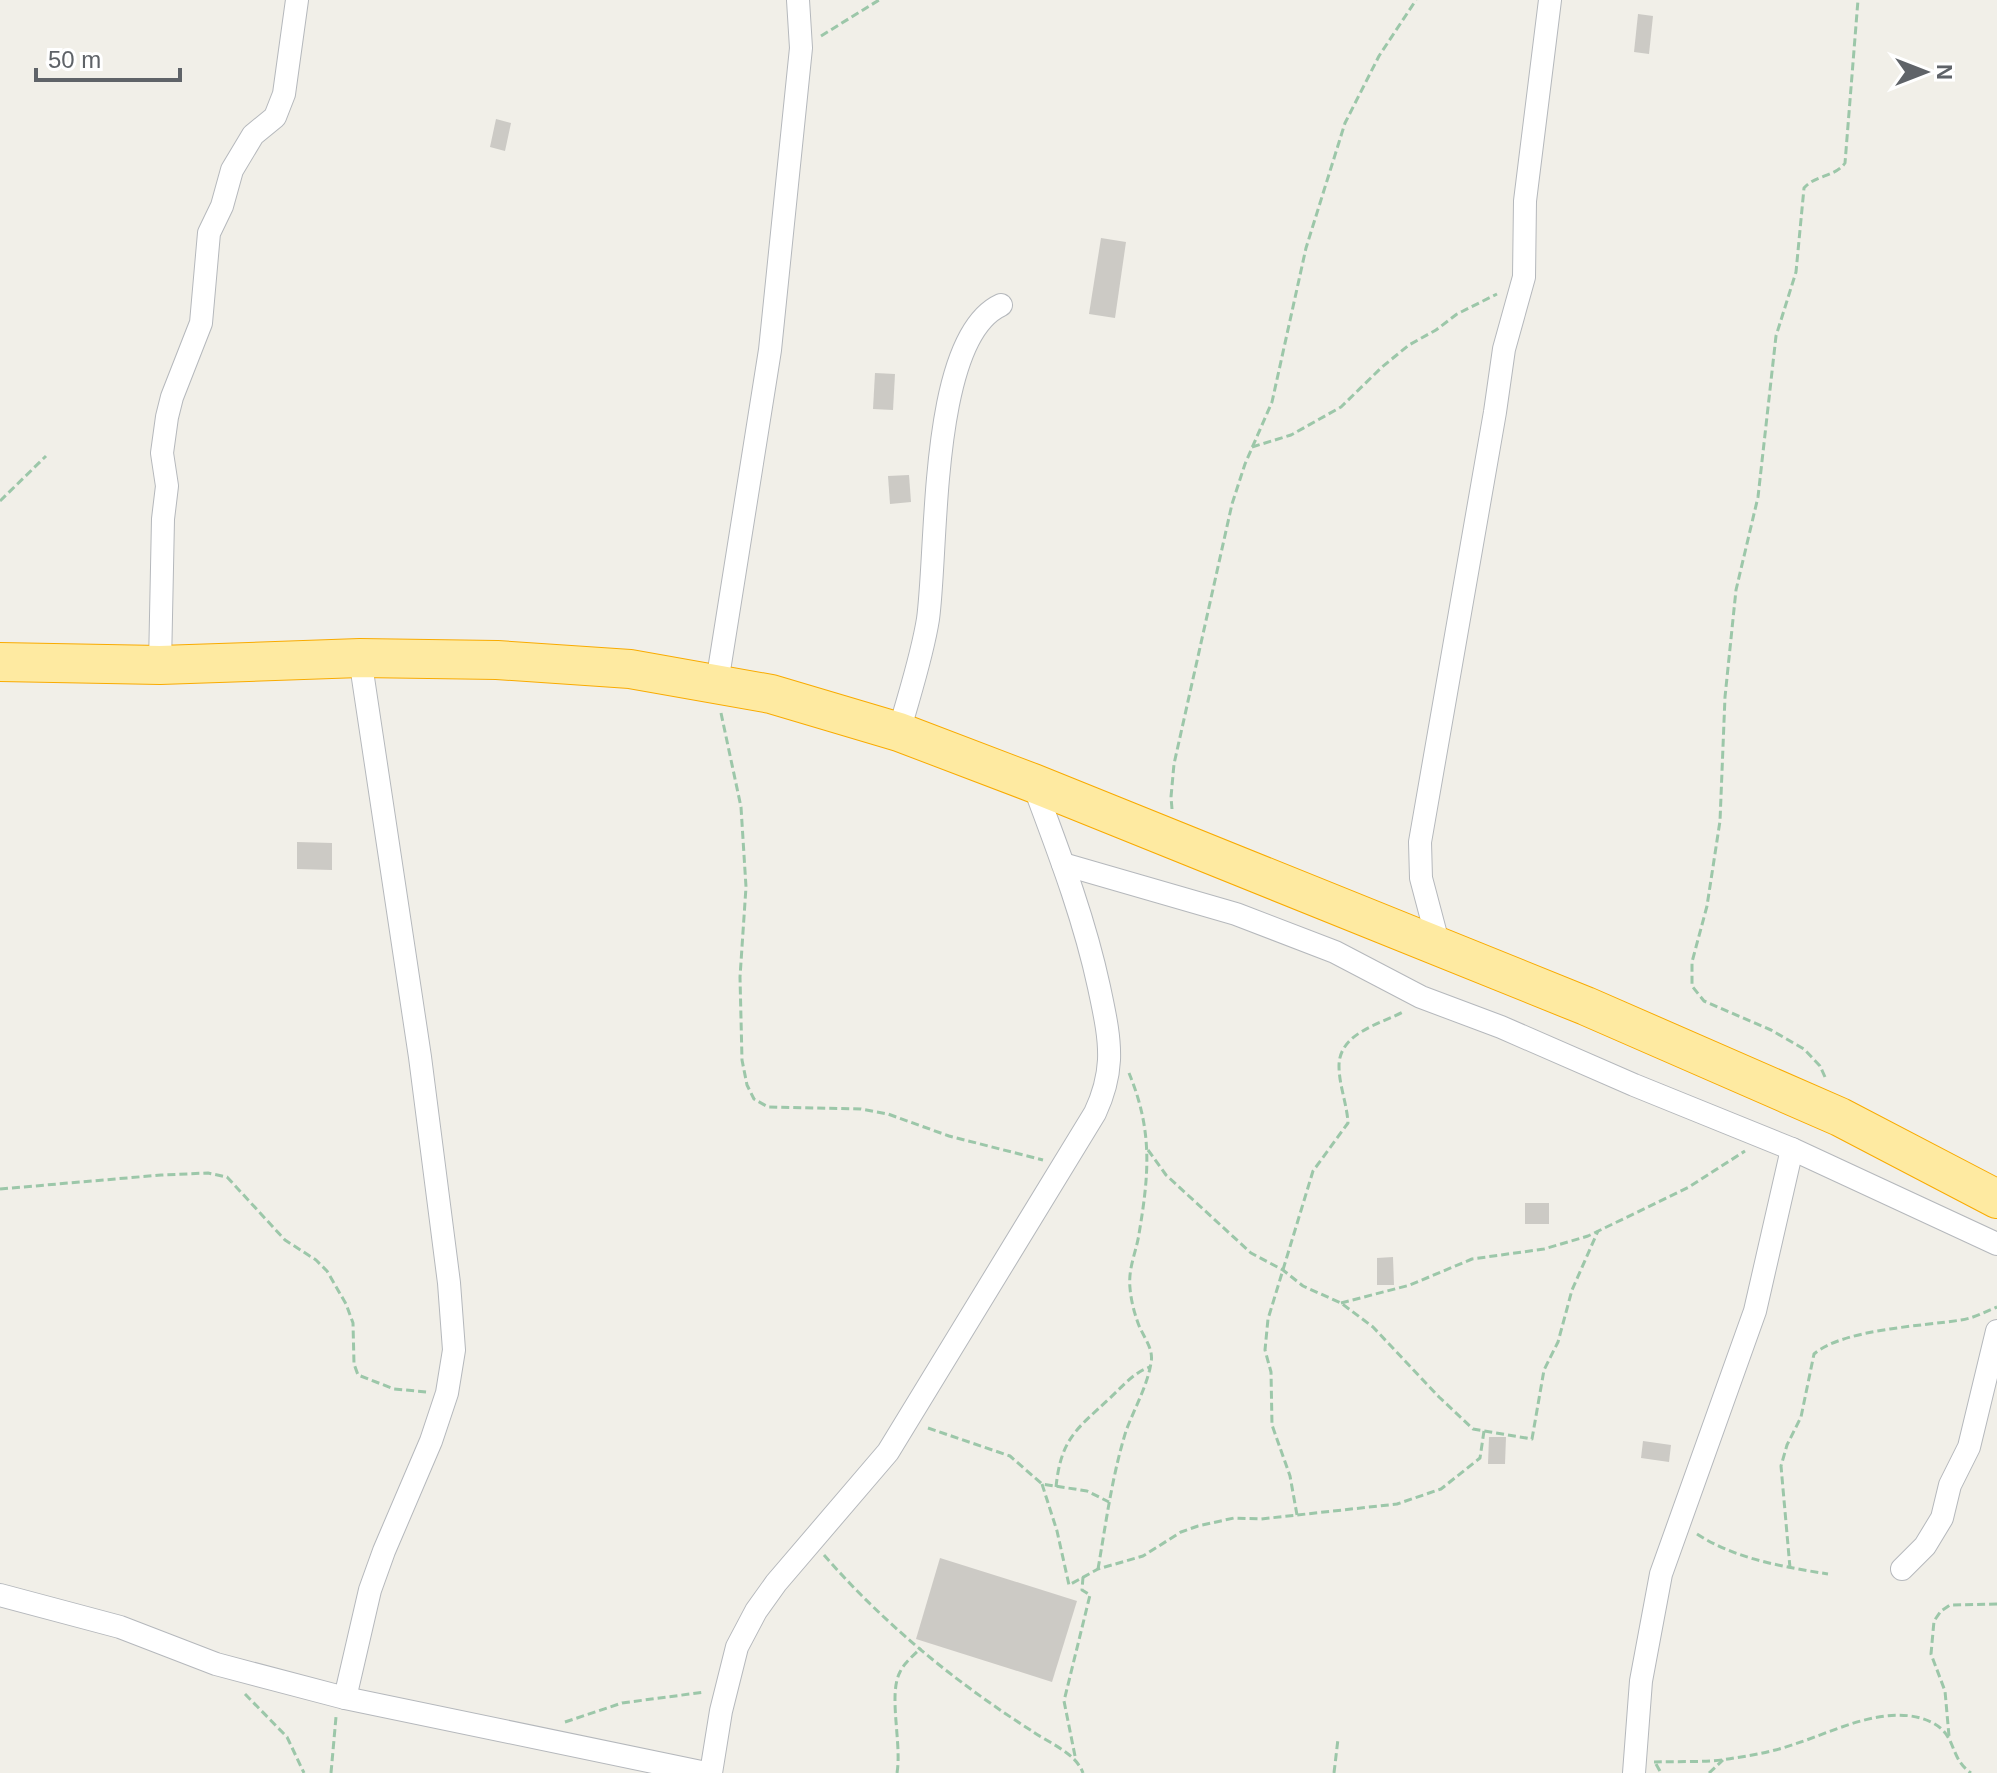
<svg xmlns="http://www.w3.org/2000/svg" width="1997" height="1773" font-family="Arial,sans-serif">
  <rect width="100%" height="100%" fill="#f1efe8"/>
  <g fill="#cccac5">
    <path d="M1638,14L1653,16L1649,54L1634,52Z"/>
    <path d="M496,119L511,123L505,151L490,147Z"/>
    <path d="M1101,238L1126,242L1115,318L1089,314Z"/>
    <path d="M875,373L895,374L893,410L873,409Z"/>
    <path d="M909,475L911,502L890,504L888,476Z"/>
    <path d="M297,842L332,843V870L297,869Z"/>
    <rect x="1525" y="1203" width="24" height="21"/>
    <path d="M1393,1257L1394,1285H1377V1258Z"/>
    <path d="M1489,1437H1506L1505,1464H1488Z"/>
    <path d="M1643,1441L1671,1445L1669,1462L1641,1458Z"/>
    <path d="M940,1558L1077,1601L1052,1682L916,1639Z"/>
  </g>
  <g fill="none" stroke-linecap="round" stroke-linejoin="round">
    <g stroke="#b5b8bc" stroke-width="24">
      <g id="minor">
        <path d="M160,665L163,519L167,486L162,453L167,417L172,397L201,323L209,233L222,206L232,170L253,135L275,117L284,94L297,0"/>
        <path d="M717,683L770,350L801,48L798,0"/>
        <path d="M899,732C909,695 922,657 928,619C938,547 929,338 1001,305"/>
        <path d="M1063,864L1236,914L1335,952L1421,997L1501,1027L1634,1085L1792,1149L1997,1244"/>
        <path d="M1439,946L1421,878L1420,842L1495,412L1504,349L1524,277L1525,201L1550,0"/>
        <path d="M1902,1569L1925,1546L1942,1518L1950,1485L1969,1447L1997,1331"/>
        <path d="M0,1595L120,1627L216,1664L345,1698L706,1773"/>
        <path d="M345,1698L370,1590L384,1551L431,1441L447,1393L454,1350L449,1283L420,1057L360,658"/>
        <path d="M711,1773L721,1711L737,1647L756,1611L776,1583L888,1452L1095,1113C1103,1096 1108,1080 1109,1060C1110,1036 1104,1011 1099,987C1084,917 1058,850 1033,783"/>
        <path d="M1634,1773L1641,1681L1661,1574L1755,1311L1792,1149"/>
      </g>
    </g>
    <g stroke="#f9ab00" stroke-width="40">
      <path id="trunk" d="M0,662L160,665L360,658L497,660L630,669L771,694L899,732L1033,783L1586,1006L1840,1117L1997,1199"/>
    </g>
    <g stroke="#9cc7a9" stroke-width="3" stroke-dasharray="8 4" stroke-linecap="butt">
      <path d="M821,36L879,0"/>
      <path d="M1252,447L1291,435L1341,407L1382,367L1409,345L1436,330L1457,314L1497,294"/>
      <path d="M0,501L46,456"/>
      <path d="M721,713L741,807L746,887L740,977L742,1060L747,1085L754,1099L768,1107L861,1109L888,1114L949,1136L1043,1160"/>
      <path d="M1172,809L1171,797L1174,764L1232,504L1245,464L1272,402L1306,248L1345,123L1379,56L1416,0"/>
      <path d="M1825,1077L1820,1066L1804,1049L1771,1030L1704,1001L1692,986V962L1707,906L1720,821L1725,697L1736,590L1758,497L1776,336L1796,272L1804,188C1815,175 1835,177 1845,163L1858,0"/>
      <path d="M1148,1150L1166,1175L1251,1253L1283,1270L1303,1286L1341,1303L1373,1327L1439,1397L1473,1429L1532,1439L1544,1370L1558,1342L1572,1290L1598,1231"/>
      <path d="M0,1189L161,1175L208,1173L227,1177L285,1240L316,1260L327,1271L346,1304L353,1323L354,1364L358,1375L394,1389L427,1392"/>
      <path d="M1341,1303L1410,1285L1472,1259L1544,1249L1588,1236L1689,1187L1745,1151"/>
      <path d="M928,1428L1010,1456L1042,1484L1087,1491L1109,1502"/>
      <path d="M1042,1484L1057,1531L1069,1585L1098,1569L1143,1556L1181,1532L1198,1526L1234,1518L1261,1519L1397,1504L1441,1489L1480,1458L1484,1431"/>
      <path d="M1056,1487C1061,1438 1077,1429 1110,1398C1124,1385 1133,1373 1150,1367"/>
      <path d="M1297,1515L1290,1476L1272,1425L1271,1372L1265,1350L1268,1319L1313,1171L1348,1123C1347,1104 1339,1085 1339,1066C1339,1033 1380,1024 1403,1012"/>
      <path d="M1697,1534C1735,1559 1784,1567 1828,1574"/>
      <path d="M824,1555C884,1624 955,1682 1032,1731C1049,1743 1076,1753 1083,1773"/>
      <path d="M1790,1568L1781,1466L1787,1445L1801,1417L1814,1354C1843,1329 1923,1326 1961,1320C1974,1318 1985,1312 1997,1307"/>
      <path d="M1098,1569C1106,1523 1112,1476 1126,1431C1134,1409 1147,1387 1151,1363C1154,1348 1143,1337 1138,1323C1134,1312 1131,1300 1130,1288C1128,1268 1136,1253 1139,1234C1149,1174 1153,1131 1129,1073"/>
      <path d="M245,1694L287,1737L304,1773"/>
      <path d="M565,1722L622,1703L705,1692"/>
      <path d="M1949,1736L1945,1691L1931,1654L1934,1621L1941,1611L1950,1605L1997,1604"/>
      <path d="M1075,1756L1064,1701L1090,1595L1082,1590L1083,1577"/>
      <path d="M1654,1762C1680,1761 1709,1763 1734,1758C1755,1755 1775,1751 1795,1744C1835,1731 1889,1702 1931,1722C1958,1735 1948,1757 1971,1773"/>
      <path d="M1656,1764L1661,1773"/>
      <path d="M331,1773L336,1717"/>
      <path d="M897,1773C902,1744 888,1694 900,1672C904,1663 914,1655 921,1648"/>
      <path d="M1334,1773L1338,1739"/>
      <path d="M1709,1773L1723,1760"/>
    </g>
    <use href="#minor" stroke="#fff" stroke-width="22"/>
    <use href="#trunk" stroke="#feeaa1" stroke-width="38"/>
  </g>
  <g transform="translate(1925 72) rotate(90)" stroke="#ffffff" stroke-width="6" paint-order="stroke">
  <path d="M0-6L14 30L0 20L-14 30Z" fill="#5f6368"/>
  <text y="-12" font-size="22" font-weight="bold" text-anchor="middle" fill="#5f6368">N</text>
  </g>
  <path d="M36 68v12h144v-12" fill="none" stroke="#5f6368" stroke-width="4"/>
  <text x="48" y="68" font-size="24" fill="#5f6368" stroke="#ffffff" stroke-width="6" paint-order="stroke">50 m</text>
</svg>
